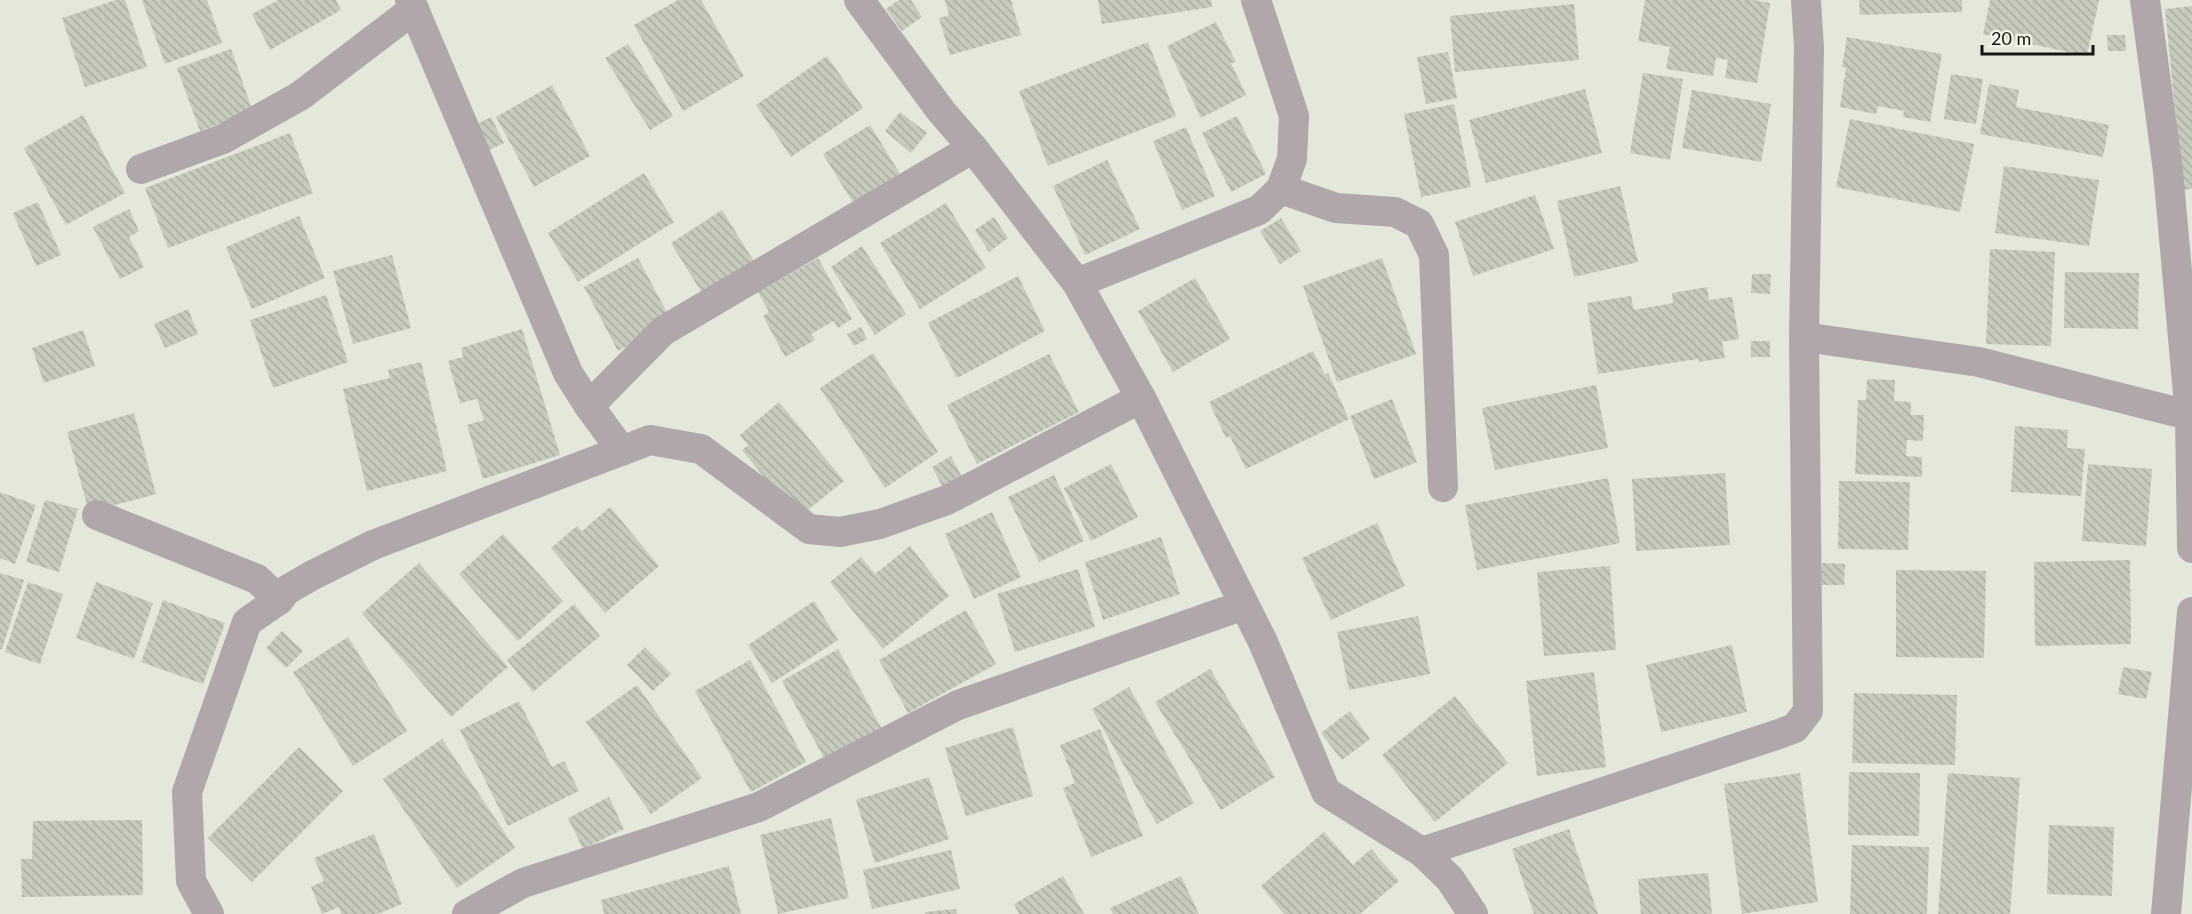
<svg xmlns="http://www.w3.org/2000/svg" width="2192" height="914" font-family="Lato,sans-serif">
  <defs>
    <pattern id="building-back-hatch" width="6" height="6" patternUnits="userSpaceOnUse" patternTransform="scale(1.5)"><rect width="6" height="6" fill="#c7cbbd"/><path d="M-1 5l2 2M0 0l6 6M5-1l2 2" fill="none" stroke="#aaada1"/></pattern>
  </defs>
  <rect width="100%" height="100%" fill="#e4e8da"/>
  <g fill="url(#building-back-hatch)">
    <path d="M116,0H125L147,67L85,87L62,18Z"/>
    <path d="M142,0H207L222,43L165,64Z"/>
    <path d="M278,0H336L341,10L270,50L252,14Z"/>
    <path d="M678,0H701L744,76L683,111L634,25Z"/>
    <path d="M899,0H911L922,17L902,31L886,9Z"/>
    <path d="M945,0H1011L1021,35L950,55L939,18L949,15Z"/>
    <path d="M1098,0H1211L1212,7L1102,24Z"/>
    <path d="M1645,0H1753L1770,3L1757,83L1725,78L1728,60L1716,58L1713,76L1666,69L1670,47L1638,41Z"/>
    <path d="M1859,0H1962V12L1860,15Z"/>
    <path d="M1990,0H2099L2087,56L1983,34Z"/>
    <path d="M1574,4L1579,60L1455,72L1450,16Z"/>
    <path d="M2192,6V189L2183,190L2165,9Z"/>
    <path d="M1216,22L1236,62L1231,63L1246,95L1201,118L1167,46Z"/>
    <path d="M2107,35H2125L2126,51H2108Z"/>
    <path d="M1847,37L1942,54L1930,122L1903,117L1904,111L1878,106L1876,114L1840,107L1846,68L1842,67Z"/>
    <path d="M1148,42L1176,116L1048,166L1019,91Z"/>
    <path d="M628,44L673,116L650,130L605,58Z"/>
    <path d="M231,49L253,112L200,131L177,68Z"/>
    <path d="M1448,52L1457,98L1426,104L1417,57Z"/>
    <path d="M827,56L863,108L791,157L756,105Z"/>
    <path d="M1643,73L1683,79L1670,160L1630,153Z"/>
    <path d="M1951,74L1983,79L1976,124L1944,119Z"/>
    <path d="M1989,84L2019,90L2016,107L2109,125L2103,157L1980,134Z"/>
    <path d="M552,85L590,156L534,187L496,117Z"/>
    <path d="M1585,89L1602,153L1486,183L1469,120Z"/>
    <path d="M1692,90L1771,104L1761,162L1682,148Z"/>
    <path d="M1454,104L1471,187L1421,197L1404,114Z"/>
    <path d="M900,112L927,133L911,153L885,131Z"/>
    <path d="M83,115L125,193L66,225L24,148Z"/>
    <path d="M1237,116L1266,174L1231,192L1202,133Z"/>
    <path d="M491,117L504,143L485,152L473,126Z"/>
    <path d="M1850,119L1974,144L1960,212L1836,187Z"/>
    <path d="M870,125L900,174L853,203L823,154Z"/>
    <path d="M1186,127L1215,196L1182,210L1153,141Z"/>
    <path d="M290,133L313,193L168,248L145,188Z"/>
    <path d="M1107,160L1140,229L1085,255L1053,186Z"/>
    <path d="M2004,166L2099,180L2089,246L1995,233Z"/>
    <path d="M644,173L674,222L578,282L548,233Z"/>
    <path d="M1620,186L1638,262L1574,277L1557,201Z"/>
    <path d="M1535,195L1554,249L1473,276L1455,222Z"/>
    <path d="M38,202L61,255L36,266L13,213Z"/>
    <path d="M946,203L986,268L920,309L880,243Z"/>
    <path d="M129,209L139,231L129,237L144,267L120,279L93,227Z"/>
    <path d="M722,210L760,271L708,303L671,243Z"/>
    <path d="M299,216L325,278L252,309L226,247Z"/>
    <path d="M994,217L1008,238L989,252L975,230Z"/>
    <path d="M1281,218L1301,251L1280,264L1260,231Z"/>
    <path d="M862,246L906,314L875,335L831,267Z"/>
    <path d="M1990,249L2055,252L2051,346L1986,344Z"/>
    <path d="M392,255L411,328L353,344L333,271Z"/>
    <path d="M638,258L672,322L618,351L584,287Z"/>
    <path d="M818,258L852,319L838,328L834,321L811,334L815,340L785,357L763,316L769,312L758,292Z"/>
    <path d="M1382,258L1416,354L1337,382L1303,286Z"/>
    <path d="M2065,272L2139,273L2138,329L2064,328Z"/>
    <path d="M1752,274H1771L1770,294L1751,293Z"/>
    <path d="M1018,276L1045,331L957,378L928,323Z"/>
    <path d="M1195,278L1230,339L1173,372L1138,311Z"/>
    <path d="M1707,287L1709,300L1732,297L1739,339L1722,342L1725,358L1699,362L1698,359L1598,374L1587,303L1631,296L1634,310L1673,303L1672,293Z"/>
    <path d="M326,295L348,362L273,388L250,320Z"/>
    <path d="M188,309L198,334L165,348L154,324Z"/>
    <path d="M861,327L867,339L854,346L847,334Z"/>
    <path d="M522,329L560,455L483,479L467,425L484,420L477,399L460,403L448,361L463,357L461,348Z"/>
    <path d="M83,330L95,366L44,383L32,348Z"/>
    <rect x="1751" y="341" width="19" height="16"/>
    <path d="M1313,351L1325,375L1328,373L1349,419L1246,469L1230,436L1226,438L1209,402Z"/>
    <path d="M873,353L938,452L885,488L820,388Z"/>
    <path d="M1049,354L1079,412L977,464L947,405Z"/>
    <path d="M421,362L447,471L367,491L343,389L390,378L388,370Z"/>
    <path d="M1867,379L1895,380L1894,401L1911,402V415H1924L1923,441L1907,440L1906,456L1922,457V477L1855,474L1858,400H1866Z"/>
    <path d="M1596,385L1608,448L1495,470L1482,408Z"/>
    <path d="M1392,399L1417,462L1374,479L1350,416Z"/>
    <path d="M779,402L844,481L804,513L789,508L742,450L748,445L740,435Z"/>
    <path d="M134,413L156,494L89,512L67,432Z"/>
    <path d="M2015,426L2068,430L2067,448L2085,449L2081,496L2011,492Z"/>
    <path d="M951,456L965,483L946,493L932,467Z"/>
    <path d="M1111,464L1138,517L1091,541L1064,488Z"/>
    <path d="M2088,464L2152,469L2146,546L2082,541Z"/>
    <path d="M1725,473L1730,545L1636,551L1632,479Z"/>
    <path d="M1054,475L1084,541L1039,562L1008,497Z"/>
    <path d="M1608,478L1620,543L1477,570L1465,505Z"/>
    <path d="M1839,481L1910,482L1908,550L1838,549Z"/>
    <path d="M0,492L36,505L15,564L0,558Z"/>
    <path d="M45,500L78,509L59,572L26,562Z"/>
    <path d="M610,507L659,566L605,613L551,548L577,526L582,531Z"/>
    <path d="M992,512L1021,577L974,599L945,534Z"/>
    <path d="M1377,523L1405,586L1331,620L1302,558Z"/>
    <path d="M503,534L563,601L518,641L459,574Z"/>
    <path d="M1161,537L1180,594L1103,620L1085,562Z"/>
    <path d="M910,546L949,596L883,649L830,582L861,557L875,574Z"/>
    <path d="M2130,560L2131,644L2035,646L2034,562Z"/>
    <path d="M419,563L508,667L451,717L362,613Z"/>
    <path d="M1822,563L1845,564L1844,585H1820Z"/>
    <path d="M1610,566L1616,650L1544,656L1537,572Z"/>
    <path d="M1078,569L1095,627L1015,652L997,594Z"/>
    <path d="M1896,570L1986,571L1984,658L1896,657Z"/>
    <path d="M0,573L24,580L2,649H0Z"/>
    <path d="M28,582L63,594L40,664L5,652Z"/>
    <path d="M96,582L153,603L134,659L76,638Z"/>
    <path d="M163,600L225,623L203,684L141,662Z"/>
    <path d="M814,601L838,640L772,683L748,645Z"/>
    <path d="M574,604L600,636L533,692L507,660Z"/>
    <path d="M966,610L996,664L908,713L879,660Z"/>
    <path d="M1418,616L1430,674L1349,690L1337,632Z"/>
    <path d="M282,631L303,651L286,668L266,648Z"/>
    <path d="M348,637L407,731L353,766L293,672Z"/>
    <path d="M1732,645L1747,712L1661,732L1646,665Z"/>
    <path d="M645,647L671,674L653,691L627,665Z"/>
    <path d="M838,649L882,729L825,760L782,681Z"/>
    <path d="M750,660L806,762L751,792L695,691Z"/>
    <path d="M2123,667L2152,672L2146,699L2118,694Z"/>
    <path d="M1210,669L1275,777L1221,810L1155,702Z"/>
    <path d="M1594,672L1606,767L1537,776L1526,681Z"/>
    <path d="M637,685L702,778L651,814L586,722Z"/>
    <path d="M1129,687L1194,803L1157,824L1092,709Z"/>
    <path d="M1854,693L1957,695L1955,765L1852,763Z"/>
    <path d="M1455,696L1508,763L1435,822L1382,755Z"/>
    <path d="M519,701L552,767L564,761L579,791L508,826L460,730Z"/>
    <path d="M1350,711L1370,739L1342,760L1321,733Z"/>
    <path d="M1013,727L1033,796L966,816L945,748Z"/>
    <path d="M1100,729L1143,836L1091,857L1063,788L1075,783L1060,745Z"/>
    <path d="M442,739L515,848L457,888L383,779Z"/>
    <path d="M299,747L343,791L252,882L208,838Z"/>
    <path d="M1849,772L1920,773L1919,836L1848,835Z"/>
    <path d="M1800,773L1818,902L1742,914L1724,784Z"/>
    <path d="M1948,773L2020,778L2010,914H1938Z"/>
    <path d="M929,777L949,839L875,863L856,800Z"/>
    <path d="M609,797L624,829L583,849L568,818Z"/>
    <path d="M831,818L849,898L778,914L760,835Z"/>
    <path d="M142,820L143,895L22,897L21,859H32L33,821Z"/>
    <path d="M2049,825L2114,827L2112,896L2047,894Z"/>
    <path d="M1569,829L1598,914H1534L1512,849Z"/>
    <path d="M1324,832L1353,865L1371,849L1399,881L1360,914H1284L1261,886Z"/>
    <path d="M374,834L402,904L378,914H341L339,907L322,914L311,887L324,881L314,858Z"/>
    <path d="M1852,845L1929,847L1927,914H1850Z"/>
    <path d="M951,850L960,889L872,909L863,870Z"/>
    <path d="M729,866L741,914H604L601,900Z"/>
    <path d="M1708,873L1712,914H1641L1638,879Z"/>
    <path d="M1063,876L1084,914H1019L1014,904Z"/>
    <path d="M1181,876L1199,914H1113L1110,908Z"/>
    <path d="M956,909L957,914H925V912Z"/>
  </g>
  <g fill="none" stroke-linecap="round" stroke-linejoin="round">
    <g stroke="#afa7a9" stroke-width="30">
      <path d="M410,0L568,373L589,406L622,451"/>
      <path d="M859,0L941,111L973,148L1077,283L1141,398L1263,642L1326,792L1422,852L1450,879L1473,914"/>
      <path d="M2145,0L2168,171L2190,416L2192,548"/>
      <path d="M141,169L223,139L300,96L414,9"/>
      <path d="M1281,189L1336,208L1395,212L1419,224L1434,255L1443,487"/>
      <path d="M1077,283L1259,210L1281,189L1292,159L1294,116L1256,0"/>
      <path d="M1804,337L1979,362L2192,416"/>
      <path d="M589,406L663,331L973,148"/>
      <path d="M97,515L257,579L279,600"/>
      <path d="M1422,852L1779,734L1795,728L1808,711L1804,337L1809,48L1806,0"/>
      <path d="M209,914L191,881L187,792L247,622L279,600L287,590L311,576L373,545L650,440L701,449L809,529L840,532L880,524L947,500L1141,398"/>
      <path d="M467,914L523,883L759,807L958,705L1244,605"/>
      <path d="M2166,914L2192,612"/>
    </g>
  </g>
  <path d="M1982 45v9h111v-9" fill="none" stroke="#141510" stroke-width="3"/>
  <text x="1991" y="45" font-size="18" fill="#141510" stroke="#f2f5e7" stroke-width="4.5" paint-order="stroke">20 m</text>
</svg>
